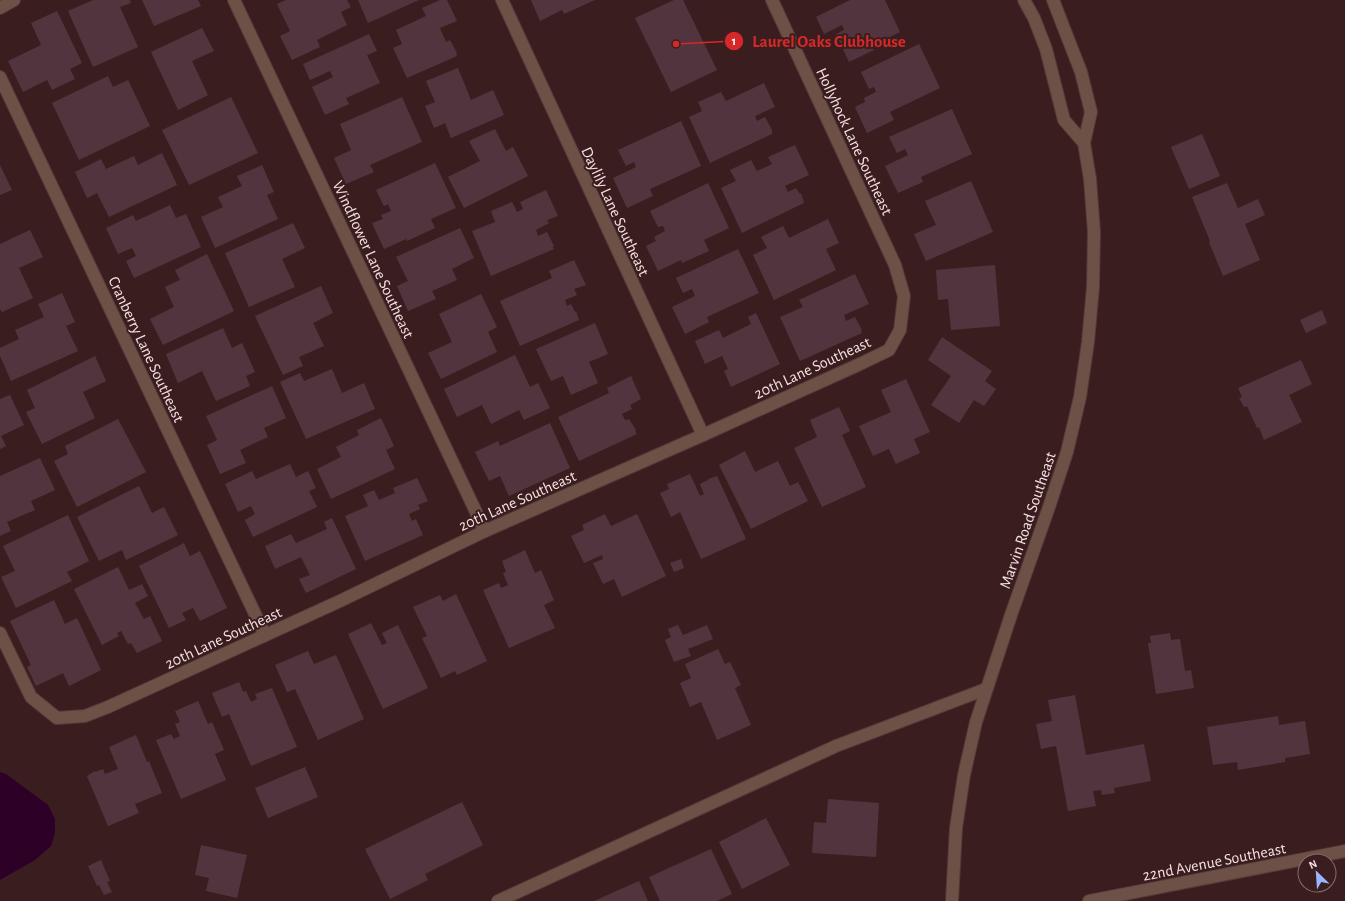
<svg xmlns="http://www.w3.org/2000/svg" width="1345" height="901" font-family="'Alegreya Sans',sans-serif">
  <rect width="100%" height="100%" fill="#3a1e1f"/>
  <path fill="#2c0027" d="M0,772L6,774L48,805L55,819V833L51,846L35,860L0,880Z"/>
  <g fill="#52343f">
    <path d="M93,0H130L131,3L120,7L138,47L93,67L68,11Z"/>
    <path d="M142,0H198L201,6L154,26Z"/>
    <path d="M286,0H347L351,7L341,12L347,25L317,40L320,47L292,60L280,36L290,31L277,4Z"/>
    <path d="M358,0H419L368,23Z"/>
    <path d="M440,0H447L457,21L440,28L446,42L450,40L457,53L456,54L457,56L407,78L393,48L402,44L396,30L426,16L422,8Z"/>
    <path d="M531,0H595L564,14L562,10L540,21Z"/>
    <path d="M674,0H683L717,70L671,92L635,18Z"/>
    <path d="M850,0H885L900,32L872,46L874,50L849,62L836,34L844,30L842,25L824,34L816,17Z"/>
    <path d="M57,11L82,63L70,69L75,79L52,90L47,80L23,92L8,61L41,45L31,23Z"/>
    <path d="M202,28L214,51L192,61L208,95L178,110L151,52Z"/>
    <path d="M369,34L377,51L367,55L380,83L346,98L349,104L325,115L312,87L333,77L330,71L310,80L303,64Z"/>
    <path d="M919,44L940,88L890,112L894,120L867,133L855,107L865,102L864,98L876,92L874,87L869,89L861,72Z"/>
    <path d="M458,68L471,100L493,90L504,115L451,138L445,123L434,128L425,106L435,102L426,81Z"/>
    <path d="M108,76L113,87L128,80L150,126L79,160L52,103Z"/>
    <path d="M764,83L775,107L755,116L757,121L765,117L772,130V134L710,163L689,117L702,111L698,102L721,92L726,101Z"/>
    <path d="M231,97L258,153L189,185L162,130Z"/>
    <path d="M402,97L422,142L370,165L374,172L346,184L334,158L351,150L340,124Z"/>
    <path d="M952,109L972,154L921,177L923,182L898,193L885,166L908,155L905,149L897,153L889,137Z"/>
    <path d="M681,121L701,166L650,189L653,196L627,208L613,178L636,167L634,162L626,166L618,150Z"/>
    <path d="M495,129L506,151L513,147L528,176L464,208L448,177L480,161L469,141Z"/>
    <path d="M1202,134L1220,176L1189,189L1171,147Z"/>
    <path d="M795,145L809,175L785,186L788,192L796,188L800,194L801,193L804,203L742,233L721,188L736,181L730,170L751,160L757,171L772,164L768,157Z"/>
    <path d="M162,153L177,185L109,217L97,193L87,198L75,172L101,159L106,169L134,156L138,165Z"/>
    <path d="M435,163L456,208L431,219L435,228L407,241L406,239L384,249L372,223L383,219L381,215L391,211L388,204L384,206L376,190Z"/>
    <path d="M0,165L12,190L0,195Z"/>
    <path d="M262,165L274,192L267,195L278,219L215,248L201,217L223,207L218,197L242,186L237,176Z"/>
    <path d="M971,181L993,232L926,261L914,234L936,225L925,201Z"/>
    <path d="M708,183L729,228L704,240L709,251L682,263L681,260L658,271L646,246L656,241L654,237L665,231L663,226L658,227L650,211Z"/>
    <path d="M1227,183L1238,208L1258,199L1265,215L1245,224L1260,260L1223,276L1209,242L1210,241L1192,197Z"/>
    <path d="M546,190L558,216L547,220L549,223L536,230L538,236L547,232L554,246L553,247L554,249L491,276L472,231L495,222L491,211L512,202L517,212L523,209L520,202Z"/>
    <path d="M170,205L176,218L186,214L201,247L134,278L126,261L136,256L132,248L118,254L106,228L133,215L136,221Z"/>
    <path d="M828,219L839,243L826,249L836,270L774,300L753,255L767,248L761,237L783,226L789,238Z"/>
    <path d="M293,223L305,248L282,259L295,287L249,307L225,253Z"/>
    <path d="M460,228L474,258L452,269L457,280L432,291L436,299L408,311L397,286L408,281L396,257Z"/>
    <path d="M30,230L43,257L19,268L33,298L2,312L0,309V244Z"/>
    <path d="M738,249L759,293L707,317L709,322L685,334L672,307L695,296L692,289L683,293L676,278Z"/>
    <path d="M207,254L234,311L163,345L150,319L174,307L165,287L180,280L175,270Z"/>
    <path d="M574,260L586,285L574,289L577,295L565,300L567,306L571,304L575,312L576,311L579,320L520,346L500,301L552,278L549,271Z"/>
    <path d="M995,265L1000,326L951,330L948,299L938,300L936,270Z"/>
    <path d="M855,274L869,304L844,315L846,321L855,317L862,330L861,331L862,333L800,361L780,317L803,307L799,300Z"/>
    <path d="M321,286L333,313L313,323L324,346L299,357L303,366L283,375L255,316Z"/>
    <path d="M62,293L75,322L66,326L78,351L11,381L0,356V348L19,339L15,330L44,317L38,304Z"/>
    <path d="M481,294L497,327L488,332L497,352L441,379L428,353L452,342L439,314Z"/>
    <path d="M1322,310L1327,323L1306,333L1300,320Z"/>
    <path d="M756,313L780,364L731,387L724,371L728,369L722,356L705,364L695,341L719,330L723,338L751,324L748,317Z"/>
    <path d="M595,323L608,354L589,362L598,383L571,395L563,376L551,381L536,349Z"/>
    <path d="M223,328L232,348L242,343L255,372L246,376L250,386L216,401L202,371L178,383L166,354Z"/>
    <path d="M942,337L992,371L985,381L996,389L984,406L974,400L959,423L931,405L951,376L928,360Z"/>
    <path d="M515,355L530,387L538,383L550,408L524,420L519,410L491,424L482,405L457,417L444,389Z"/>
    <path d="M95,356L106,381L83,392L95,418L42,444L26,412L35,408L27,390Z"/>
    <path d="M1301,360L1312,384L1289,395L1302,422L1264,440L1259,427L1257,428L1247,406L1244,407L1239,398L1242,397L1238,388Z"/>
    <path d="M332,369L342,393L364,383L375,409L306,439L280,382L300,373L304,381Z"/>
    <path d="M631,376L641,399L630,405L632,409L622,414L625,420L629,419L636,430L635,431L637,434L579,461L558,417L609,393L607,388Z"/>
    <path d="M906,379L930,432L914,439L920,453L896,464L889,449L873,456L859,426L891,412L881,390Z"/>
    <path d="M272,386L286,418L264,428L268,437L240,450L246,463L220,474L207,445L217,440L206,416Z"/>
    <path d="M10,395L24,425L1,436L6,446L0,449V399Z"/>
    <path d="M839,407L850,431L842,435L866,487L822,507L794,448L817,437L810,420Z"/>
    <path d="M381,418L394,446L386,450L395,469L331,499L317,469L341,457L336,447L359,435L357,430Z"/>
    <path d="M118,419L146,472L77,507L54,461L68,454L65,446Z"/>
    <path d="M550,423L570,468L509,496L500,476L489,481L475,452L498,441L500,446Z"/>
    <path d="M745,451L755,472L778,461L790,486L798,482L808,501L751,529L719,465Z"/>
    <path d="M40,458L55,490L31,501L35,510L7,522L11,531L0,536V476Z"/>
    <path d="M290,464L296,477L308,471L316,488L309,491L317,507L253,537L245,520L255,514L251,506L238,512L225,484L252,471L256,479Z"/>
    <path d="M690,474L700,496L704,494L700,484L708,480V479L717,476L746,539L701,559L680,512L671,517L660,493L669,489L667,484Z"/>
    <path d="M417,478L428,501L418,505L420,509L409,514L412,521L416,519L423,535L365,561L345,516L368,506L363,495L374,490L379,500L395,493L393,488Z"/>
    <path d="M139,486L152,513L164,507L178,535L126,560L122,550L99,561L77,517Z"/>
    <path d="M605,514L611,526L637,514L666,576L622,597L614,579L603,584L593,563L603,559L602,555L584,563L571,536L584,530L582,525Z"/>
    <path d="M68,515L89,561L67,572L72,581L16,608L1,577L15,571L3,546Z"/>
    <path d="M332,518L356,569L306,593L299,579L310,575L301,557L275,569L265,546L291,534L296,543L327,529L324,522Z"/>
    <path d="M184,543L190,556L200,551L227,608L200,621L193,608L182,613L186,620L169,628L139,566Z"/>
    <path d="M525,550L535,573L541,570L554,600L544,605L555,628L509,648L483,590L499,583L501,588L508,585L503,573L506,572L502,561Z"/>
    <path d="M681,559L684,568L674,572L670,563Z"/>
    <path d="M118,567L129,590L142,584L148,596L135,603L144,619L150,616L162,641L137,653L131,643L128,644L121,631L117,633L119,636L102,645L74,589Z"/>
    <path d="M456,594L487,661L457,675L455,671L441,678L422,638L427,636L413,607L440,595L443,601Z"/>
    <path d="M54,600L65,624L77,618L101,670L69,686L63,673L36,686L27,667L31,665L10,621Z"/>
    <path d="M371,623L382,645L387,643L382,633L398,625L428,688L383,709L348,634Z"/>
    <path d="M678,625L683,635L707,625L713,639L688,649L691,656L674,662L665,640L671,637L668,629Z"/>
    <path d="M1170,633L1171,640L1180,639L1185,671L1191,670L1194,688L1156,694L1148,643H1151L1150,636Z"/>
    <path d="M718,649L725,664L730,662L741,685L735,688L751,725L717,740L701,702L690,707L680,683L691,678L685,664Z"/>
    <path d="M308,651L314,664L336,655L364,719L318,740L295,689L287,692L275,665Z"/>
    <path d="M239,682L243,692L246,691L251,702L257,699L255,694L272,688L297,747L251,766L229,714L222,717L212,693Z"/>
    <path d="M1075,695L1086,755L1144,744L1151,781L1114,788L1115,793L1102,795L1101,790L1093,791L1096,806L1068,811L1056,746L1041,749L1036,724L1052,721L1048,700Z"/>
    <path d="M198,701L208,724L212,722L224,750L215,754L226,780L181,799L156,740L171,734L174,739L180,736L175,724L180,722L175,711Z"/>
    <path d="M1278,716L1279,725L1305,721L1310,754L1285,758V762L1238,770L1237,762L1213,765L1207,727Z"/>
    <path d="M136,735L147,762L149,761L162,793L135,804L139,813L108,826L87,776L95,771V772L103,769L105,774L118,769L109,747Z"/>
    <path d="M305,767L318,797L268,818L255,788Z"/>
    <path d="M828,799L879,803L876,857L812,853L814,822L826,823Z"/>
    <path d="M462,802L483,845L425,874L428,880L390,899L365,849Z"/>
    <path d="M766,818L790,865L742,889L719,842Z"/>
    <path d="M201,845L247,855L237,898L206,891L209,878L195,875Z"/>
    <path d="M711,849L732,894L717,901H660L649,877Z"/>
    <path d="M101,860L110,881L107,882L112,892L104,895L99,885L97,886L88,866Z"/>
    <path d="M639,881L648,901H594Z"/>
  </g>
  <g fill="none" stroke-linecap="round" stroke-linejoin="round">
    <g stroke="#54393a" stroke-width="14">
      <path id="service" d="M498,901L836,746L986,689"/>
    </g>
    <g stroke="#54393a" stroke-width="14">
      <g id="minor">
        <path d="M234,0L485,531"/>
        <path d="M502,0L703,435"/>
        <path d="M0,8L14,0"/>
        <path d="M0,77L265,635"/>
        <path d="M0,633L31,697L57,718L85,716L108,707L340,601L485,531L703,435L860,364L889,350L900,330L904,296L895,265L772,0"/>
        <path d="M1089,901L1345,851"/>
      </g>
    </g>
    <g stroke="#54393a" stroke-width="14">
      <g id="tertiary">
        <path d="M1024,0L1034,18L1046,49L1064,120L1084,143"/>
        <path d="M952,901L956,828L964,775L976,722L1011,615L1049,507L1067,452L1080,397L1088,342L1093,287L1094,232L1090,179L1084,143L1091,112L1081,72L1053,0"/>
      </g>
    </g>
    <use href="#service" stroke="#6d5046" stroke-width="12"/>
    <use href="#minor" stroke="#6d5046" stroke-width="12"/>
    <use href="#tertiary" stroke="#6d5046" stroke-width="12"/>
  </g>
  <g text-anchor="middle" stroke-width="4" stroke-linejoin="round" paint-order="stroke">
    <g font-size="16" fill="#f5e1e1" stroke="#3a1e1f">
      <text transform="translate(855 141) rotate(65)" y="6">Hollyhock Lane Southeast</text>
      <text transform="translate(616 211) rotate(65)" y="6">Daylily Lane Southeast</text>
      <text transform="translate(374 259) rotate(65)" y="6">Windflower Lane Southeast</text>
      <text transform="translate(147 349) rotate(65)" y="6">Cranberry Lane Southeast</text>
      <text transform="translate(812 367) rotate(-25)" y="6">20th Lane Southeast</text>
      <text transform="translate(517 500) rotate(-24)" y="6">20th Lane Southeast</text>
      <text transform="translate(1027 520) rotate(-71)" y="6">Marvin Road Southeast</text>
      <text transform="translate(223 637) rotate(-25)" y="6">20th Lane Southeast</text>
      <text transform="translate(1214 861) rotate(-11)" y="6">22nd Avenue Southeast</text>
    </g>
  </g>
  <path fill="none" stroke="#d62828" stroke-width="1.5" d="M676 44L734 41"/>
  <g fill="#d62828" stroke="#3a1e1f" stroke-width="1.5">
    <circle cx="676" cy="44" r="4"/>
    <circle cx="734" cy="41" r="10"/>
  </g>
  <g font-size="12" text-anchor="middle" font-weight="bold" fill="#fff">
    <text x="734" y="45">1</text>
  </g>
  <g font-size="17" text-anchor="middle" font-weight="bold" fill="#d62828" stroke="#3a1e1f" stroke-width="4" stroke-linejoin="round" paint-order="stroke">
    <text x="829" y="47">Laurel Oaks Clubhouse</text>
  </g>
  <g transform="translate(1317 873) rotate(335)"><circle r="19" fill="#3a1e1f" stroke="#856c6d"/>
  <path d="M0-3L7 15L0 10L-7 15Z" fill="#99b5fd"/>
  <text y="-6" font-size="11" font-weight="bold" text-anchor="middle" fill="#f5e1e1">N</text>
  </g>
</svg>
